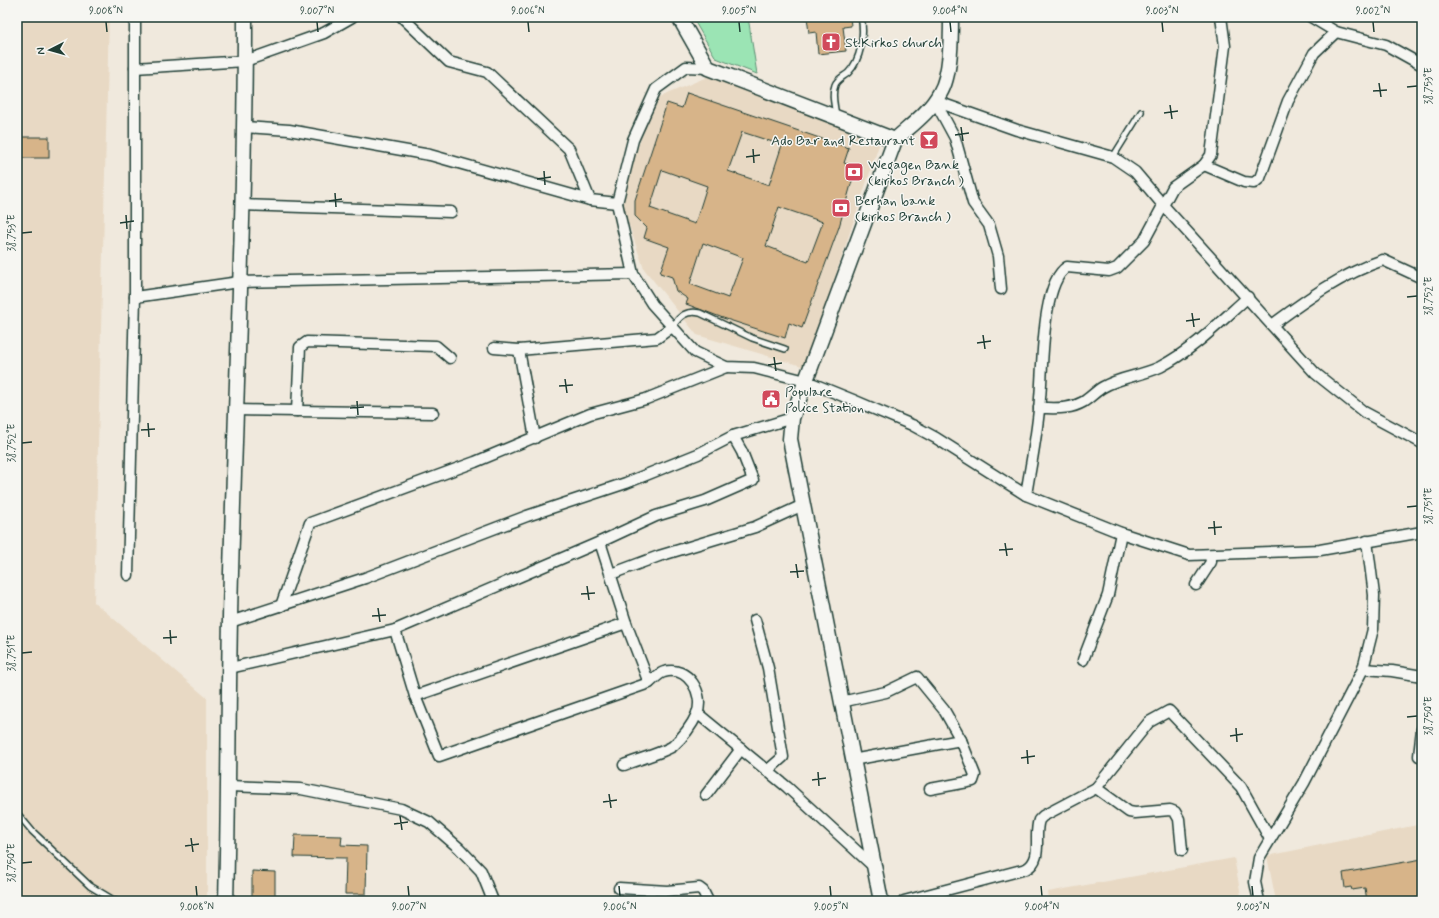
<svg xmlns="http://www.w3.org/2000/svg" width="1439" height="918" font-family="Mynerve,sans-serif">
  <rect width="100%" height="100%" fill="#f0e9dd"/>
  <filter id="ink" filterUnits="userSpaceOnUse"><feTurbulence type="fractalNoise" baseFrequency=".025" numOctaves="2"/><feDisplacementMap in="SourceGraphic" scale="8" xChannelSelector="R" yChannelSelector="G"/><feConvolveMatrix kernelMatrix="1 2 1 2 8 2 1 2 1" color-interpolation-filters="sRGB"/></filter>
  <g filter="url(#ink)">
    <g fill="#e8d9c4">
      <path d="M17,17H109L94,602L207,698V901H17Z"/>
      <path d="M714,74L881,139L805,367L697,335L644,269L620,198L655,99Z"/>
      <path d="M1422,824V901H1276L1267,856Z"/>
      <path d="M1234,858L1242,901H1049L1048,892Z"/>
    </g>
    <path fill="#9be4b4" stroke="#5d9074" d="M692,17H748L757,74L716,58Z"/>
    <g fill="#d7b489" stroke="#1f3d34" fill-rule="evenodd">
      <path d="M807,17H850L851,26L843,27L846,51L818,54L816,32L809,33Z"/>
      <path d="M687,93L849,148L844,163L856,167L839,227L802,328L789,323L785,338L723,318L686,304L688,299L676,291L672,277L660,273L669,247L644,238L647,228L635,216V200L667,103L682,108ZM742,132L782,145L769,185L728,171ZM662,170L707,186L695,224L650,208ZM779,207L823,222L808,262L766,246ZM703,243L743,258L728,298L690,284Z"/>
      <rect x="17" y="137" width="32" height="21"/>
      <path d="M295,835L342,836L341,845L367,846L366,894H345L346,858L294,857Z"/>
      <path d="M1422,859V901H1367L1365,888L1352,890L1351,887L1345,888L1343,873Z"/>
      <path d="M252,871L275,872V901H252Z"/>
    </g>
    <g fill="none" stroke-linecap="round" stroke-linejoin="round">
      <g stroke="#1f3d34" stroke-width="8">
        <g id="lane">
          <path d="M836,116C835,106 831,95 835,85C837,79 843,77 848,73C861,60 865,34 861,17"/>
          <path d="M1113,157L1141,112"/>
          <path d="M672,327C680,316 686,310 700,313L752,338L785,349"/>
          <path d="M17,813L32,831L90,886L115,901"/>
        </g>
      </g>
      <g stroke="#1f3d34" stroke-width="13">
        <g id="street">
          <path d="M402,17L449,62L487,72L569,149L590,200L617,203"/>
          <path d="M1311,17L1336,32L1386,45L1422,65"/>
          <path d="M135,68L245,61L324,33L352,17"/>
          <path d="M708,68L686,67L656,89L633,140L617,203L633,274L652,304L695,352L726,367L754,368L806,381L853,400L912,425L936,438L1026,495L1121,533L1189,555L1320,550L1422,532"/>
          <path d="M935,101L1017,130L1113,157L1135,172L1163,205L1315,373L1364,412L1422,443"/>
          <path d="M935,101L955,138L973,203L989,225L998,256L1001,289"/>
          <path d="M244,127L289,130L430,155L590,200"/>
          <path d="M1204,165L1244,182L1254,183L1260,178L1288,101L1314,53L1336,32"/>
          <path d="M242,205L451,212"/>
          <path d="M135,297L239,282L633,274"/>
          <path d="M1272,325C1307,299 1342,274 1383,260L1422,278"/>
          <path d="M494,348L519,350L657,338L672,327"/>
          <path d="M519,350L535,438"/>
          <path d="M1039,408C1055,408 1069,410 1083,402C1090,398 1096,391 1103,387C1120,377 1141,376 1160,367C1193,350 1220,322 1248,297"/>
          <path d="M236,410L433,413"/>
          <path d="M297,411L300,347L307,342L436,346L450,358"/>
          <path d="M1026,495C1031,463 1038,431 1040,398C1043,369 1041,283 1067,267L1109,271L1117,268L1144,241L1173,187L1204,165L1211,155L1225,46L1221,17"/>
          <path d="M600,542L656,516L705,501L753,480L742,452L733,436L792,418"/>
          <path d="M611,574L659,556L755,527L803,505"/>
          <path d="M128,575L135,297V17"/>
          <path d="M1196,585L1211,562L1210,555"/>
          <path d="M281,606L310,523L475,462L590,414L646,399L726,367"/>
          <path d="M755,620L768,668L783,757L767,771"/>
          <path d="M230,622L365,578L527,516L626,483L698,454L733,436"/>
          <path d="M395,630L415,696L439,756L649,683C653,680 659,673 664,672C688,665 705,694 697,714C692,725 682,738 673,746C667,751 634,761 624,765"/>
          <path d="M1083,660L1108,595L1121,533"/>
          <path d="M230,668L395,630L600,542L626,623L649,683"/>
          <path d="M1363,669L1392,671L1422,676"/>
          <path d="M415,696L626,623"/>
          <path d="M841,702L886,692L917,677L944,710L961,740L975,775L973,781L930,789"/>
          <path d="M697,713L787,787L873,866"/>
          <path d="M1419,756L1422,729"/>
          <path d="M852,760L961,740"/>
          <path d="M229,786L301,789L401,809L429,822L459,848L481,871L493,901"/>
          <path d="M1096,788L1149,722L1169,711L1241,787L1270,839"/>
          <path d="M706,795L741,749"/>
          <path d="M619,888L667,891L699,888L703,891L708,901"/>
          <path d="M904,901L1026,869C1044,859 1033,837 1039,820L1043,816L1096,788L1129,812L1135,813L1170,810L1175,812L1179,819L1182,850"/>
          <path d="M1259,901L1255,882L1259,858L1304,783L1363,669L1373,629L1374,595L1367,541"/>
        </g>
      </g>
      <g stroke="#1f3d34" stroke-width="17">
        <g id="secondary">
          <path d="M679,17L708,68L895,140"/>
          <path d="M226,901C229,791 228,682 231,572C236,387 245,202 245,17"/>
          <path d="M881,901L790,439L792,418L895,140C910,126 930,112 940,93C951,75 951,38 951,17"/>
        </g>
      </g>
      <use href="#lane" stroke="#f6f6f2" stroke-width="5"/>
      <use href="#street" stroke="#f6f6f2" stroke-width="10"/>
      <use href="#secondary" stroke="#f6f6f2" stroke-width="14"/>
    </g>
  </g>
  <path fill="none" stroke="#1f3d34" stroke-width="1.5" d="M106,22L107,32M317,22L318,32M528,22L529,32M739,22L740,32M950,22L951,32M1162,22L1163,32M1373,22L1374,32M1379,83L1381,97M1407,87L1417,86M1373,91L1387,90M1170,105L1172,119M1164,113L1178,111M961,127L963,141M955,135L969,133M753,149L754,163M746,157L760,155M544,171L545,185M537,179L551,177M335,193L336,207M329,201L342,199M126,215L127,229M120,223L134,221M22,233L32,232M1407,297L1417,296M1192,313L1194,327M1186,321L1200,319M983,335L985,349M977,343L991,341M774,357L776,371M768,365L782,363M565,379L567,393M559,386L573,385M357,401L358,415M350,408L364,407M148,423L149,437M141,430L155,429M22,443L32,442M1407,507L1417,506M1214,521L1215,535M1208,528L1222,527M1005,543L1007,556M999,550L1013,549M796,564L798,578M790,572L804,571M587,586L589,600M581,594L595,593M378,608L380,622M372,616L386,615M170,630L171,644M163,638L177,637M22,653L32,652M1407,717L1417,716M1236,728L1237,742M1230,736L1243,734M1027,750L1028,764M1021,758L1035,756M818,772L819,786M812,780L826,778M609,794L611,808M603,802L617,800M400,816L402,830M394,824L408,822M191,838L193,852M185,846L199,844M22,863L32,862M196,886L197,896M408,886L409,896M619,886L620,896M830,886L831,896M1041,886L1042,896M1252,886L1253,896"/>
  <defs>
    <g id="church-square" transform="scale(1)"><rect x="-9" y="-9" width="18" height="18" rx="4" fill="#d1495b" stroke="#f6f6f2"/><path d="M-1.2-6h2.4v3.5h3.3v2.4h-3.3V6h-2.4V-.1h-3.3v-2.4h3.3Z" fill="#fff"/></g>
    <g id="bar-square" transform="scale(1)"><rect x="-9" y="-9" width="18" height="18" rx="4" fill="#d1495b" stroke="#f6f6f2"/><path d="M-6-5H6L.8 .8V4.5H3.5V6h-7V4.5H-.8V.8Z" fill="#fff"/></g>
    <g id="bank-square" transform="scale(1)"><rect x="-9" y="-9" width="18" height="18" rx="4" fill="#d1495b" stroke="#f6f6f2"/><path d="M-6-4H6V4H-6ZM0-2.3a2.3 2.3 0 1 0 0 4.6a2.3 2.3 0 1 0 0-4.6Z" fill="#fff"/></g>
    <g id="civic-square" transform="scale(1)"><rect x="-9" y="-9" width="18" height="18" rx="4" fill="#d1495b" stroke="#f6f6f2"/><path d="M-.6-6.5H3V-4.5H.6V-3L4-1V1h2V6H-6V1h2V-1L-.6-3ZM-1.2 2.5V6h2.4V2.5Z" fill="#fff"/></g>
  </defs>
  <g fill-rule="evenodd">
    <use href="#church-square" x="831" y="42"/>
    <use href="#bar-square" x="929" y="140"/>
    <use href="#bank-square" x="854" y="172"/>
    <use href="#bank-square" x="841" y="208"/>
    <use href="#civic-square" x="771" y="399"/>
  </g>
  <g text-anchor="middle" stroke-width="3" stroke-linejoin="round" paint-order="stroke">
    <g font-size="14" fill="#1f3d34" stroke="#f6f6f2" text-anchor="start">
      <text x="845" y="47">St.Kirkos church</text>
      <text x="915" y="145" text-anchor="end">Ado Bar and Restaurant</text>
      <text x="868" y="169">Wegagen Bank<tspan x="868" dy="16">(kirkos Branch )</tspan></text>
      <text x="855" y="205">Berhan bank<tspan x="855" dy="16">(kirkos Branch )</tspan></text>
      <text x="785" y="396">Populare<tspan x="785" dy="16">Police Station</tspan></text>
    </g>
  </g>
  <rect width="1439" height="918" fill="none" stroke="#f6f6f2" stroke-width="44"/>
  <g transform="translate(50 50) rotate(264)" stroke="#f6f6f2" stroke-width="3" paint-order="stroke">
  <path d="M0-3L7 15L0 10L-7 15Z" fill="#1f3d34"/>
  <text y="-6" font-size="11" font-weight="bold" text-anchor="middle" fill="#1f3d34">N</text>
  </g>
  <rect x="22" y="22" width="1395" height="874" fill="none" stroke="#1f3d34" stroke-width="1.5"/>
  <g font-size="10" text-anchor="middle" fill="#1f3d34">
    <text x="106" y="14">9.008°N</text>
    <text x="317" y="14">9.007°N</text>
    <text x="528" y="14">9.006°N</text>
    <text x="739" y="14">9.005°N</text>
    <text x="950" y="14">9.004°N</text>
    <text x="1162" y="14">9.003°N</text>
    <text x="1373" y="14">9.002°N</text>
    <text transform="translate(1428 86) rotate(-90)" y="4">38.753°E</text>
    <text transform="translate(11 233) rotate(-90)" y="4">38.753°E</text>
    <text transform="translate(1428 296) rotate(-90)" y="4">38.752°E</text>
    <text transform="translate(11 443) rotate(-90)" y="4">38.752°E</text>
    <text transform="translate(1428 506) rotate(-90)" y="4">38.751°E</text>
    <text transform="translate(11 653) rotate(-90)" y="4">38.751°E</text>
    <text transform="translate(1428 716) rotate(-90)" y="4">38.750°E</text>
    <text transform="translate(11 863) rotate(-90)" y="4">38.750°E</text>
    <text x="197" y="910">9.008°N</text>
    <text x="409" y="910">9.007°N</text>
    <text x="620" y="910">9.006°N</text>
    <text x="831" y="910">9.005°N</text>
    <text x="1042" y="910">9.004°N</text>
    <text x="1253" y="910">9.003°N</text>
  </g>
</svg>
